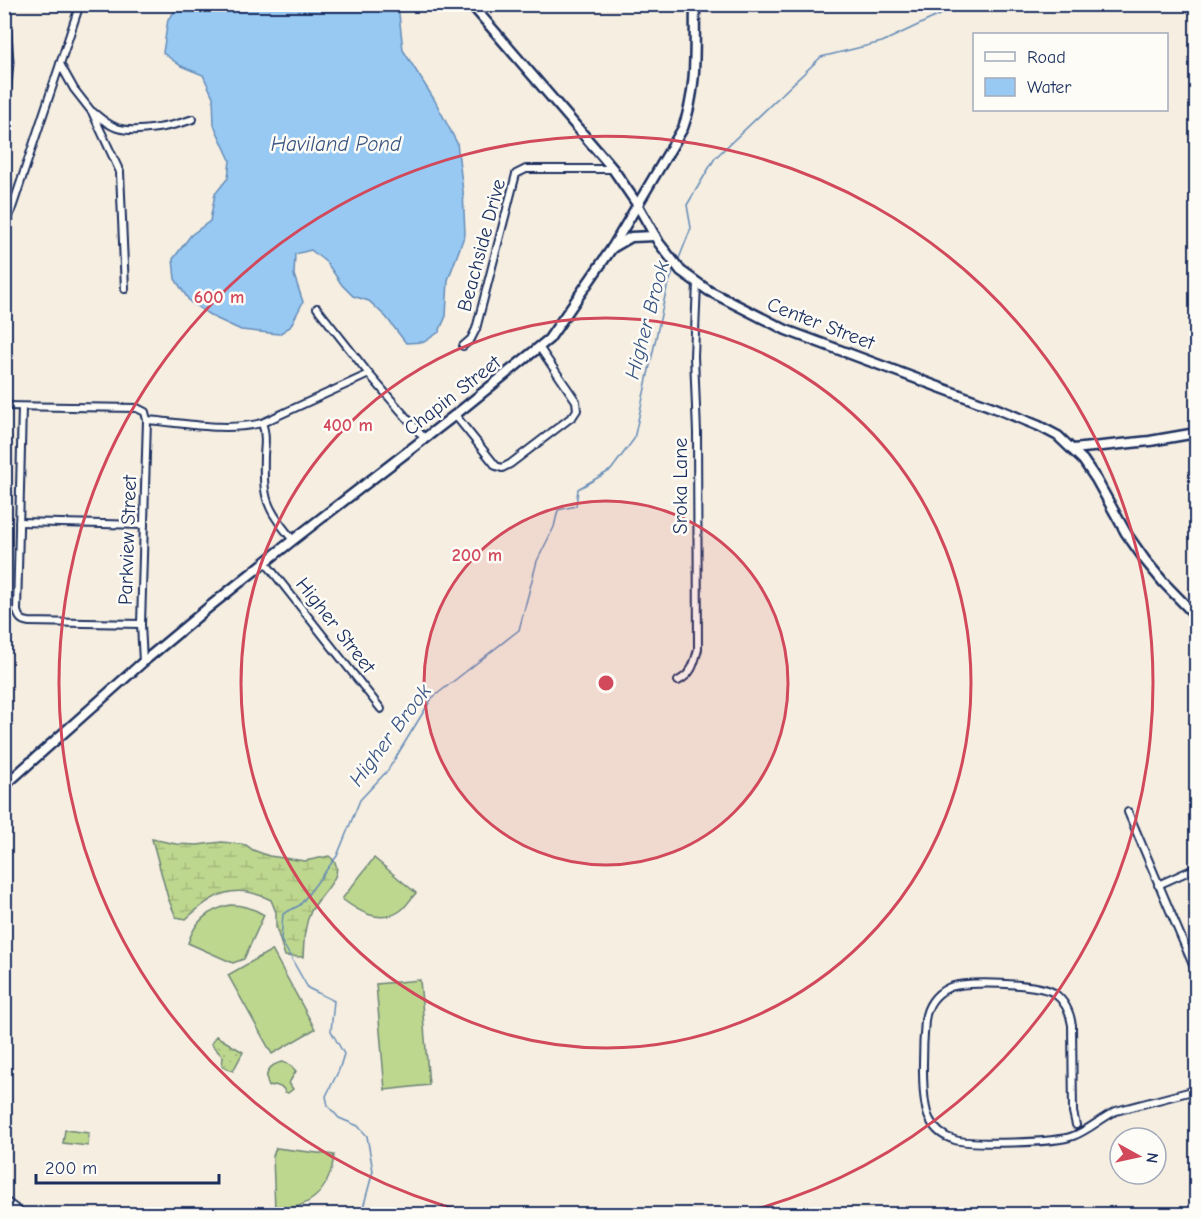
<svg xmlns="http://www.w3.org/2000/svg" width="1201" height="1219" font-family="'Comic Neue',sans-serif">
  <defs>
    <pattern id="wetland-marsh" width="20" height="14" patternUnits="userSpaceOnUse" patternTransform="scale(1.5)"><rect width="20" height="14" fill="#bed78e"/><path d="M1 5h8M5 5V1M11 12h8M15 12V8" fill="none" stroke="#a3b97d"/></pattern>
    <pattern id="park-dots" width="8" height="8" patternUnits="userSpaceOnUse" patternTransform="scale(1.5)"><rect width="8" height="8" fill="#bed78e"/><path d="M2 2h.1M6 6h.1" fill="none" stroke="#a3b97d" stroke-width="1.8" stroke-linecap="round"/></pattern>
  </defs>
  <rect width="100%" height="100%" fill="#f5eee1"/>
  <filter id="ink" filterUnits="userSpaceOnUse"><feTurbulence type="fractalNoise" baseFrequency=".0167" numOctaves="2"/><feDisplacementMap in="SourceGraphic" scale="12" xChannelSelector="R" yChannelSelector="G"/><feConvolveMatrix kernelMatrix="1 2 1 2 8 2 1 2 1" color-interpolation-filters="sRGB"/></filter>
  <g filter="url(#ink)">
    <path fill="url(#wetland-marsh)" stroke="#6c8376" stroke-width="1.5" d="M152,839L176,844L197,845L222,842L246,845L253,850L269,856L305,861L329,856C351,872 320,894 311,911C304,926 304,941 303,957L285,956L276,927V912L271,900C235,882 214,893 186,919L176,917L168,898Z"/>
    <path fill="url(#park-dots)" stroke="#6c8376" stroke-width="1.5" d="M216,1036L243,1052L233,1071L222,1066L223,1057L211,1044Z"/>
    <g fill="#bed78e" stroke="#6c8376" stroke-width="1.5">
      <path d="M374,858L416,893C411,898 406,907 400,911C380,925 358,911 342,899Z"/>
      <path d="M230,905C243,905 253,908 264,915L244,959L233,963L188,943C195,921 208,910 230,905Z"/>
      <path d="M272,950L315,1029L272,1054L228,975Z"/>
      <path d="M420,980L429,1085L385,1090L376,984Z"/>
      <path d="M283,1062L290,1065L296,1071L289,1083L293,1089L288,1093L285,1092L283,1088L275,1085L269,1087C263,1074 269,1064 283,1062Z"/>
      <path d="M65,1130L89,1133L88,1146L63,1143Z"/>
      <path d="M276,1148L334,1155C330,1191 311,1209 275,1210L273,1156Z"/>
    </g>
    <path fill="#97c9f3" stroke="#658bb7" stroke-width="1.5" d="M181,5H398L403,50L434,99L457,143L463,191L465,234L448,280L446,316L439,332L424,342L406,343L386,317L369,301L353,296L342,285L327,263L311,250L295,254L294,275L303,302L290,327L279,334L241,330L213,317L190,302L175,279L173,259L191,235L210,221L215,194L228,178L230,160L214,125L213,97L203,75L181,66L163,53L168,19Z"/>
    <g fill="none" stroke-linecap="round" stroke-linejoin="round">
      <g stroke="#658bb7" stroke-width="1.5">
        <path d="M678,261L691,228L687,205L715,158L821,57L882,42L963,4"/>
        <path d="M356,1214L363,1208L373,1171L367,1136L358,1126L339,1118L328,1106L326,1096L339,1070L344,1054L331,1031L334,1001L308,988L281,940L283,914L300,905L337,856L360,800L388,770L432,698L519,630L537,561L554,527L558,510L576,506L578,489L611,470L634,439L667,287L675,268"/>
      </g>
      <g stroke="#1b2f5e" stroke-width="10">
        <g id="street">
          <path d="M60,64L74,89L92,112L120,172L125,289"/>
          <path d="M93,112C100,118 108,125 117,128C137,134 174,126 193,119"/>
          <path d="M4,232L80,4"/>
          <path d="M317,308L369,374"/>
          <path d="M463,346L471,339L476,329L516,174L526,169H613"/>
          <path d="M4,406L137,408L145,412L147,420L141,624L143,662"/>
          <path d="M22,407L17,611C19,618 21,621 29,622L141,624"/>
          <path d="M455,415L496,466L502,468L510,464L573,416L577,410L576,401L539,347"/>
          <path d="M147,420C185,423 224,432 262,423"/>
          <path d="M19,522L144,525"/>
          <path d="M293,540C265,507 263,498 264,455C265,444 266,433 262,423L369,374L424,438"/>
          <path d="M265,562L381,709"/>
          <path d="M678,681C692,674 694,664 698,649L697,433L694,356L697,283"/>
          <path d="M1128,812L1196,972"/>
          <path d="M1158,885L1196,868"/>
          <path d="M1076,1125L1073,1112L1072,1025C1070,1012 1065,1001 1054,993C1039,983 965,980 948,988C935,994 927,1006 925,1020C923,1042 920,1103 930,1120C935,1130 944,1137 955,1140C973,1145 1055,1143 1073,1136C1089,1130 1101,1118 1116,1111L1196,1090"/>
          <path d="M4,1200L23,1214"/>
        </g>
      </g>
      <g stroke="#1b2f5e" stroke-width="13">
        <g id="secondary">
          <path d="M471,4L613,169L637,204L659,243L681,271L709,291L786,330L995,408L1039,426L1058,436L1083,460L1096,479L1126,533L1145,560L1164,583L1196,616"/>
          <path d="M612,248L631,237L655,236"/>
          <path d="M1073,449L1150,441L1196,433"/>
          <path d="M4,786L143,662L209,607L293,540L455,415L549,339L612,248L683,128C698,88 694,46 695,4"/>
        </g>
      </g>
      <g stroke="#1b2f5e" stroke-width="15">
        <path id="highway" d="M4,17L7,62L4,99"/>
      </g>
      <use href="#street" stroke="#fdfcf7" stroke-width="6"/>
      <use href="#secondary" stroke="#fdfcf7" stroke-width="8"/>
      <use href="#highway" stroke="#fbe080" stroke-width="10"/>
    </g>
  </g>
  <circle cx="606" cy="683" r="182" fill="#d1495b" fill-opacity=".12"/>
  <g fill="none" stroke="#d1495b" stroke-width="3">
    <circle cx="606" cy="683" r="182"/>
    <circle cx="606" cy="683" r="365"/>
    <path d="M474 1214A547 547 0 1 1 738 1214"/>
  </g>
  <g text-anchor="middle" stroke-width="5" stroke-linejoin="round" paint-order="stroke">
    <g font-size="20" fill="#1b2f5e" stroke="#fdfcf7">
      <text transform="translate(481 245) rotate(-75)" y="7">Beachside Drive</text>
      <text transform="translate(821 323) rotate(21)" y="7">Center Street</text>
      <text transform="translate(452 395) rotate(-38)" y="7">Chapin Street</text>
      <text transform="translate(680 486) rotate(-90)" y="7">Sroka Lane</text>
      <text transform="translate(127 540) rotate(-88)" y="7">Parkview Street</text>
      <text transform="translate(336 625) rotate(52)" y="7">Higher Street</text>
    </g>
    <g font-size="21" font-style="italic" fill="#3a5683" stroke="#fdfcf7">
      <text x="336" y="151">Haviland Pond</text>
      <text transform="translate(647 320) rotate(-75)" y="7">Higher Brook</text>
      <text transform="translate(390 735) rotate(-53)" y="7">Higher Brook</text>
    </g>
  </g>
  <circle cx="606" cy="683" r="9" fill="#d1495b" stroke="#fdfcf7" stroke-width="3"/>
  <g font-size="18" text-anchor="middle" font-weight="bold" fill="#d1495b" stroke="#fdfcf7" stroke-width="5" stroke-linejoin="round" paint-order="stroke">
    <text x="219" y="303">600 m</text>
    <text x="348" y="431">400 m</text>
    <text x="477" y="561">200 m</text>
  </g>
  <rect width="1201" height="1219" fill="none" stroke="#fdfcf7" stroke-width="24"/>
  <rect x="12" y="12" width="1177" height="1195" fill="none" stroke="#1b2f5e" stroke-width="2" filter="url(#ink)"/>
  <rect x="973" y="33" width="195" height="78" fill="#fdfcf7" stroke="#a3aaba" stroke-width="1.5"/>
  <rect x="985" y="52" width="30" height="9" fill="#fdfcf7" stroke="#a3aaba" stroke-width="1.5"/>
  <text x="1027" y="63" font-size="18" fill="#1b2f5e">Road</text>
  <rect x="985" y="78" width="30" height="18" fill="#97c9f3" stroke="#a3aaba" stroke-width="1.5"/>
  <text x="1027" y="93" font-size="18" fill="#1b2f5e">Water</text>
  <g transform="translate(1138 1156) rotate(98)"><circle r="28" fill="#fdfcf7" stroke="#a3aaba" stroke-width="1.5"/>
  <path d="M0-4.5L10 22L0 15L-10 22Z" fill="#d1495b"/>
  <text y="-9" font-size="16" font-weight="bold" text-anchor="middle" fill="#1b2f5e">N</text>
  </g>
  <path d="M36 1174v9h183v-9" fill="none" stroke="#1b2f5e" stroke-width="3"/>
  <text x="45" y="1174" font-size="18" fill="#1b2f5e" stroke="#fdfcf7" stroke-width="4.5" paint-order="stroke">200 m</text>
</svg>
